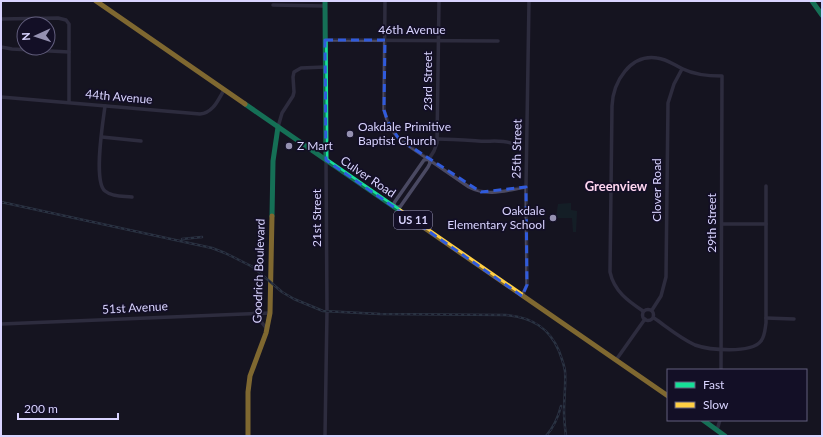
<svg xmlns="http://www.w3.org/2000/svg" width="823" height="437" font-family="Lato,sans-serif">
  <rect width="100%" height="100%" fill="#161421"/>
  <path fill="#132c2d" d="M571,203V210L577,211L576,232H573L572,218H556L558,204Z"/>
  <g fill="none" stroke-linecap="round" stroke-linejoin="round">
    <g stroke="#4a4962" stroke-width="3.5">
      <path d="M385,1L384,110L389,126L399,139L469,187C488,197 507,190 526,187"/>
      <path d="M273,5L324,6"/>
      <path d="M1,19L58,18L66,20L69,24V102"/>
      <path d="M325,40L498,41"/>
      <path d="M1,47L12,49L69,52"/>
      <path d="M1,97L200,114C213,113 218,100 224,90"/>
      <path d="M105,106C103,122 93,181 105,191C112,197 123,196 132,197"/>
      <path d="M278,127L282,113L293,96L294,92L293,77L294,72L301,68L325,67"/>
      <path d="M102,137L141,141"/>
      <path d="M437,139C451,139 464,140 478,141C491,142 504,139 516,145"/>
      <path d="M429,159L430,163L428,167L400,207H395L394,203L424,160L429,159L434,151L437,143L439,1"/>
      <path d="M722,224H766"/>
      <path d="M522,296L527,285L526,187L529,1"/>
      <circle cx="648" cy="315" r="5.5"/>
      <path d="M652,310L661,296L666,277L668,103L674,84L682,69"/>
      <path d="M643,311C628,301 614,291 610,272L612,106C613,82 630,54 657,58C667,59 674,65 683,69C695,75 709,76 722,76L721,370"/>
      <path d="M254,313L267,329"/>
      <path d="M654,318C667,327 680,338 695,345C709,350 751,354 761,341C765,336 765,329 766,323V186"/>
      <path d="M766,318L794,319"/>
      <path d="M1,324L270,313"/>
      <path d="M616,360L645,319"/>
      <path d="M717,430L720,420"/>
      <path d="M325,436L327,311L326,160"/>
    </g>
    <g stroke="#16e098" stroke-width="5">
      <path d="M325,1L326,160"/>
      <path d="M812,1L822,15"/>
      <path d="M245,104L400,211"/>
      <path d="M272,216L273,161L278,127"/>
      <path d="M703,420L725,436"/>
    </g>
    <g stroke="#ffcf43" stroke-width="5">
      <path d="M96,1L245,104"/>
      <path d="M400,211L668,396"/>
      <path d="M248,436V392L250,376L266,333L270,313L272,216"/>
    </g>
    <g stroke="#43596b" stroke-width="2.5">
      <g id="rail">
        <path d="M1,202L212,248L225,253L253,267L282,292L294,299L323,311L380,314L506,315C531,317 549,327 559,351C561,357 564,364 565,371C566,385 564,398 564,411C564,420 565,428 566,436"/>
        <path d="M182,239L202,237"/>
        <path d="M546,436C554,427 558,418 561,406"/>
      </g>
    </g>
    <use href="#rail" stroke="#130f26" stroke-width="1" stroke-dasharray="3" stroke-linecap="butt"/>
  </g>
  <path d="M0 0H823V437H0ZM325,40H385L384,110L388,122L399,139L481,192L526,187L527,285L522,296L326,160Z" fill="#161421" fill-opacity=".55" fill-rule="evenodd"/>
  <path fill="none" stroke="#305bdc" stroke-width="3" stroke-dasharray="8 5" stroke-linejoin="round" d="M325,40H385L384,110L388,122L399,139L481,192L526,187L527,285L522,296L326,160Z"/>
  <g fill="#9591b1" stroke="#130f26" stroke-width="1.5">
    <circle cx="350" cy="134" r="4"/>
    <circle cx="289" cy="146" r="4"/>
    <circle cx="553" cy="218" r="4"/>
  </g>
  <g text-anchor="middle" stroke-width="3.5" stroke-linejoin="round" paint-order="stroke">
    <rect fill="#130f26" stroke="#9e99be" stroke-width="1" x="394" y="211" width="38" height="18" rx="3"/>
    <g font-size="11" font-weight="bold" fill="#d9d4ff">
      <text x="413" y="224">US 11</text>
    </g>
    <g font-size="12" fill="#d9d4ff" stroke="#130f26">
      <text x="412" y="34">46th Avenue</text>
      <text transform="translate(428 81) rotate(-90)" y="4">23rd Street</text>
      <text transform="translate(119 97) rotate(5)" y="4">44th Avenue</text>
      <text transform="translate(517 149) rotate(-89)" y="4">25th Street</text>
      <text transform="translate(368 177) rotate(34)" y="4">Culver Road</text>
      <text transform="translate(657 190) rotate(-90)" y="4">Clover Road</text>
      <text transform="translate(317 218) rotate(-90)" y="4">21st Street</text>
      <text transform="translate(712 223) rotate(-90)" y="4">29th Street</text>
      <text transform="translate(259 271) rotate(-88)" y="4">Goodrich Boulevard</text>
      <text transform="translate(135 308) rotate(-3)" y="4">51st Avenue</text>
    </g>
    <g font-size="12" fill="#d9d4ff" stroke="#130f26" text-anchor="start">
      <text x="358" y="131">Oakdale Primitive<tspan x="358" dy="14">Baptist Church</tspan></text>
      <text x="297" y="150">Z Mart</text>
      <text x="545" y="215" text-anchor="end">Oakdale<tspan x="545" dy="14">Elementary School</tspan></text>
    </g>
    <g font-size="13" font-weight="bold" fill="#ffd6f0" stroke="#130f26">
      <text x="616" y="191">Greenview</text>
    </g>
  </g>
  <rect width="823" height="437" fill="none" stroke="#d9d4ff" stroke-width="4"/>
  <rect x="667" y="369" width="140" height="52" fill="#130f26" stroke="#625e7d"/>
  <rect x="675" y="382" width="20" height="6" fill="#16e098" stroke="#625e7d"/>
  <text x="703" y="389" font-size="12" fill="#d9d4ff">Fast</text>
  <rect x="675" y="402" width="20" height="6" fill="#ffcf43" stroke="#625e7d"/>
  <text x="703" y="409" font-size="12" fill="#d9d4ff">Slow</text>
  <g transform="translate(36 36) rotate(267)"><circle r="19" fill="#130f26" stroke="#625e7d"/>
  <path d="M0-3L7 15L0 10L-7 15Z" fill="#9591b1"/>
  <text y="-6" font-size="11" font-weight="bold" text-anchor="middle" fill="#d9d4ff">N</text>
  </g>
  <path d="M18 413v6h100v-6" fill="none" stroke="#d9d4ff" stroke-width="2"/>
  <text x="24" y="413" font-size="12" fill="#d9d4ff" stroke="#130f26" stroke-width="3" paint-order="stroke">200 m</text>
</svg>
